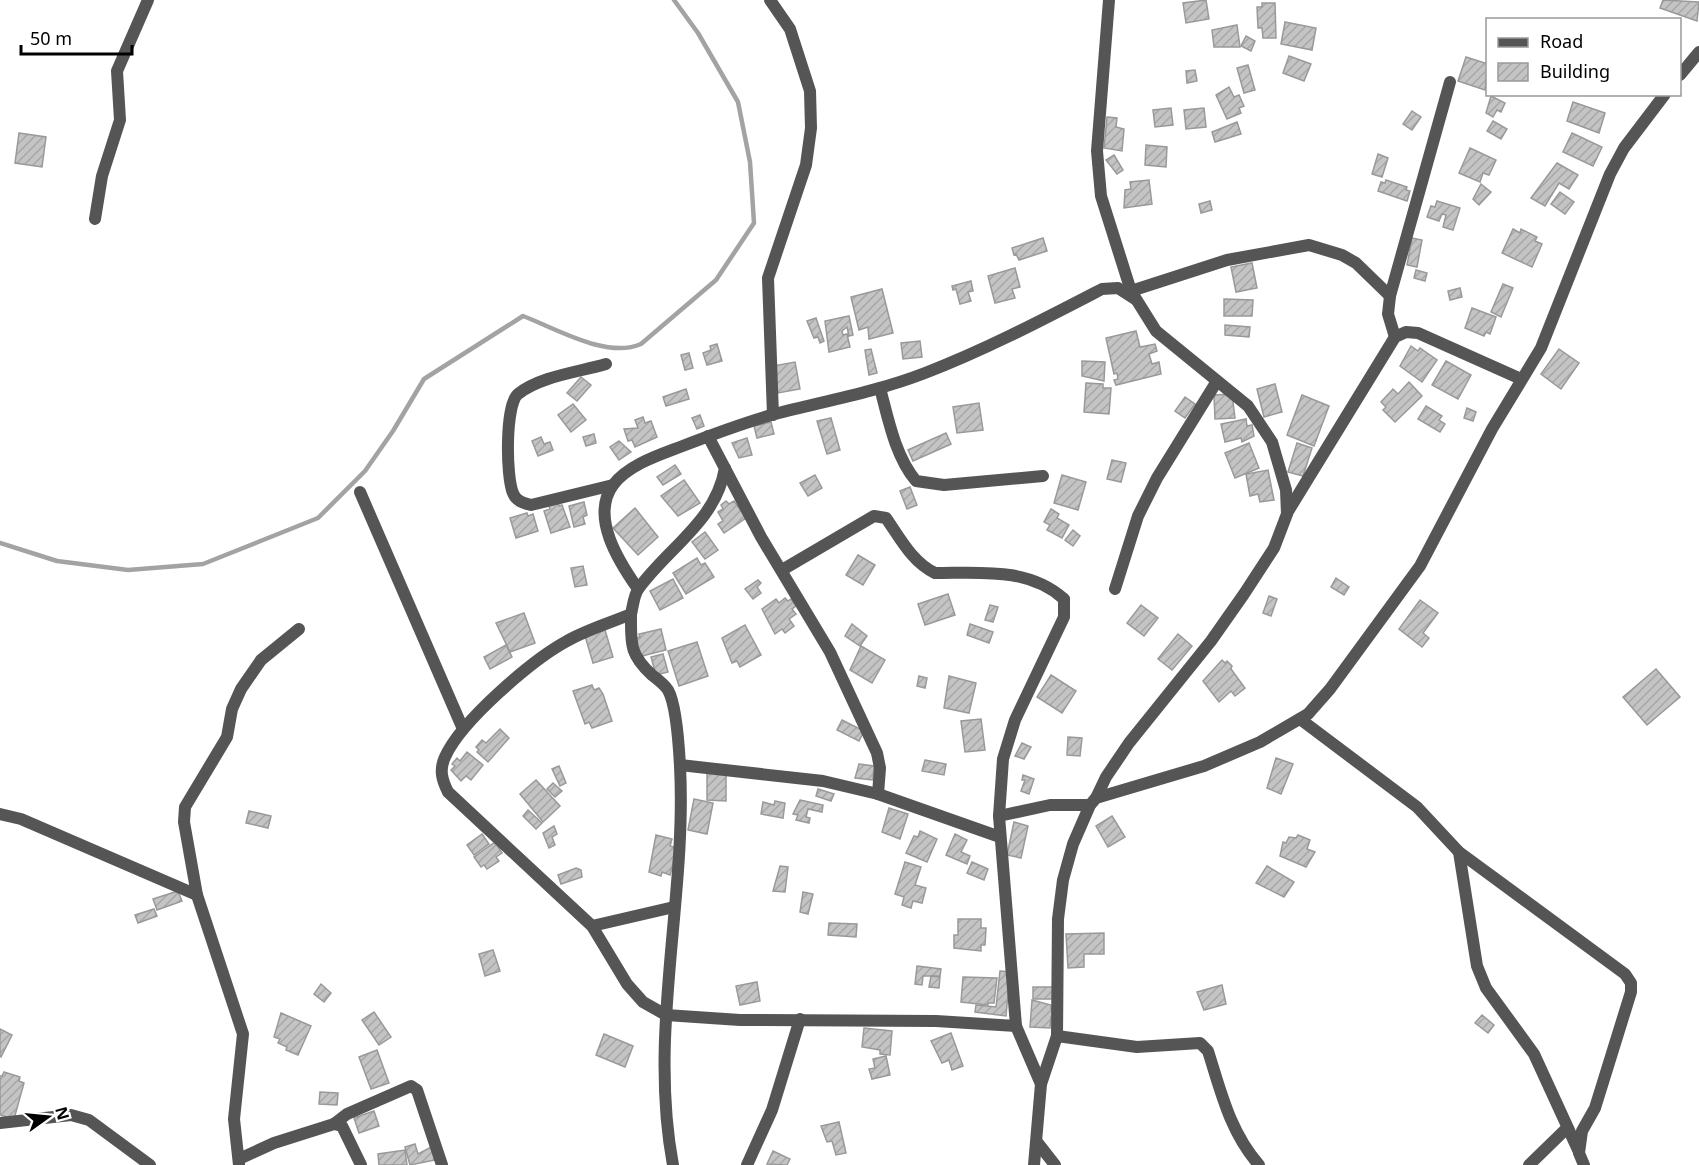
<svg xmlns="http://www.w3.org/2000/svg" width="1699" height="1165" font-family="'Noto Sans',sans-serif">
  <defs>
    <pattern id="building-hatch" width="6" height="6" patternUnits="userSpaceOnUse" patternTransform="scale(1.5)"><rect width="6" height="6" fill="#c4c4c4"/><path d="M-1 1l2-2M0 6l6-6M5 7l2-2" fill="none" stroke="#a7a7a7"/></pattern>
  </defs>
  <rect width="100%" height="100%" fill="#fff"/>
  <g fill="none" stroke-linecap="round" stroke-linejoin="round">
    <path stroke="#a3a3a3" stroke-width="4.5" d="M0,543L57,561L128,570L203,564L318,518L365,471L393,431L424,379L523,316C557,329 607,359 641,344L716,280L754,223L750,162L738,102L698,33L674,0"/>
  </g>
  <g fill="url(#building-hatch)" stroke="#999" stroke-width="1.5">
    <path d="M1206,0L1209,19L1186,23L1183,3Z"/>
    <path d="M1663,0L1699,2L1697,21L1660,8Z"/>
    <path d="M1262,3H1275L1276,38H1263L1262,28H1258L1257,7H1262Z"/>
    <path d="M1285,22L1316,28L1312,50L1281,44Z"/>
    <path d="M1237,25L1240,47H1214L1212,30Z"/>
    <path d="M1246,36L1255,41L1251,51L1241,46Z"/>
    <path d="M1289,56L1311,64L1304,81L1283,73Z"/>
    <path d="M1466,57L1488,64L1485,90L1458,81Z"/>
    <path d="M1248,65L1255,90L1244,93L1237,68Z"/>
    <path d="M1195,70L1197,81L1187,83L1186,71Z"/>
    <path d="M1229,87L1234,97L1239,95L1244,106L1239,108L1241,113L1227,119L1216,95Z"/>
    <path d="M1491,96L1505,103L1501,112L1497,110L1493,117L1486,113Z"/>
    <path d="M1573,102L1605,113L1599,133L1567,121Z"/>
    <path d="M1171,108L1173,125L1155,127L1153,110Z"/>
    <path d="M1204,108L1206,127L1186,129L1184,110Z"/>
    <path d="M1412,111L1421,117L1412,130L1403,124Z"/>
    <path d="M1107,117L1117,118L1116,127L1124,129L1122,151L1104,148Z"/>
    <path d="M1493,121L1507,129L1501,139L1487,131Z"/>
    <path d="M1237,122L1241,134L1215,142L1212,132Z"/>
    <path d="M19,133L46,137L42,167L15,163Z"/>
    <path d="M1572,133L1602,147L1593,166L1563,152Z"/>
    <path d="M1146,145L1167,147L1166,167L1145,165Z"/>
    <path d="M1470,148L1496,160L1489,175L1483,173L1480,182L1459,173Z"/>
    <path d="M1378,154L1388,158L1382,177L1372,174Z"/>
    <path d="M1114,155L1123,170L1117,174L1106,160Z"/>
    <path d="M1557,163L1578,175L1569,189L1559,183L1545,206L1531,198Z"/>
    <path d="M1149,180L1152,204L1124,208L1125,190L1131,189L1130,182Z"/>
    <path d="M1386,180L1407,187L1406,190L1410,191L1407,201L1378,191L1381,182L1385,183Z"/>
    <path d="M1481,184L1491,192L1479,205L1473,199Z"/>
    <path d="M1560,192L1574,202L1565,214L1551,204Z"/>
    <path d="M1210,201L1212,210L1201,213L1199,204Z"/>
    <path d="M1437,201L1460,208L1453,230L1443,227L1446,215L1442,214L1439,221L1427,217L1431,206L1435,207Z"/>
    <path d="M1513,229L1520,233L1521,229L1537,237L1535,241L1542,244L1532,267L1502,253Z"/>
    <path d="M1043,238L1047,251L1019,260L1016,254L1014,255L1012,248Z"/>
    <path d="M1412,238L1422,240L1417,267L1407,265Z"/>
    <path d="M1252,263L1257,288L1236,292L1231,267Z"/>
    <path d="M1015,268L1020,287L1012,289L1015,298L995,303L988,276Z"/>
    <path d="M1416,270L1427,273L1425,281L1414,278Z"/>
    <path d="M971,281L973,291L968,292L971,301L960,304L956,289L953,290L952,286Z"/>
    <path d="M1503,284L1513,288L1501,317L1491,312Z"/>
    <path d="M1460,288L1462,297L1450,300L1448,291Z"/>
    <path d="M882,289L893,333L869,339L868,327L859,330L851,297Z"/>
    <path d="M1224,299L1253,300L1252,316H1224Z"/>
    <path d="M1472,308L1496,317L1490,334L1486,332L1484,336L1465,328Z"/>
    <path d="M849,316L853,335L849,336L847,327L842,331L843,335L847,334L850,347L829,352L825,321Z"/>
    <path d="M816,318L824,341L820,343L818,337L814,338L807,321Z"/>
    <path d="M1225,325L1250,327L1249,337L1225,335Z"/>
    <path d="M1136,331L1140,347L1155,344L1157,351L1149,354L1152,364L1159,362L1161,374L1116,385L1114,380L1118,379L1117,373L1114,374L1106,338Z"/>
    <path d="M920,341L922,357L903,359L901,343Z"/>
    <path d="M717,344L722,361L707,365L703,353L711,350L710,346Z"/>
    <path d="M1411,346L1418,351L1420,348L1437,360L1422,382L1400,366Z"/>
    <path d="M871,349L877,373L869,375L865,350Z"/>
    <path d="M1559,349L1579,363L1561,389L1541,374Z"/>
    <path d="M689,353L693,368L685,370L681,355Z"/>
    <path d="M1082,361L1105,362L1104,381L1082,376Z"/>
    <path d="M1446,361L1471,375L1458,399L1432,385Z"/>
    <path d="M795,362L800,389L778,393L773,366Z"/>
    <path d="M581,377L591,385L577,401L567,393Z"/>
    <path d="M1409,382L1422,396L1395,422L1383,410L1386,407L1381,402L1393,389L1398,394Z"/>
    <path d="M1086,383L1103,384V388H1111L1109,414L1084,412Z"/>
    <path d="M1275,384L1282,412L1264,417L1257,389Z"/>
    <path d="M686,389L689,399L666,406L663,397Z"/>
    <path d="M1232,394L1235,418L1215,419L1214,395Z"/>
    <path d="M1302,395L1329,406L1314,446L1287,435Z"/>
    <path d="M1185,397L1195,404L1185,418L1175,411Z"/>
    <path d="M979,403L983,430L957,433L953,407Z"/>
    <path d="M573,404L586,420L571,432L558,415Z"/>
    <path d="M1426,406L1442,416L1439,420L1445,424L1440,432L1418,419Z"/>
    <path d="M1467,408L1476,412L1473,421L1464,418Z"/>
    <path d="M700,415L704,426L697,429L692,418Z"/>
    <path d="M643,417L645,423L651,421L657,437L635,447L632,440L628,441L624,429L638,428L635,420Z"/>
    <path d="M831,418L840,450L827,454L817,421Z"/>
    <path d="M1246,419L1247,426L1252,425L1254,436L1242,442L1241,438L1225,442L1221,424Z"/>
    <path d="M771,422L774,434L757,438L754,426Z"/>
    <path d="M946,433L951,444L913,461L908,450Z"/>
    <path d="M594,434L596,443L586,446L583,437Z"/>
    <path d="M541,437L544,444L550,442L553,450L538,456L532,441Z"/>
    <path d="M747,438L752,455L739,458L732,443Z"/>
    <path d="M619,441L631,452L619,460L610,447Z"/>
    <path d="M1249,443L1259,468L1235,478L1225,453Z"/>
    <path d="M1297,443L1312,448L1303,476L1288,472Z"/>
    <path d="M1112,460L1126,463L1121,482L1107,479Z"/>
    <path d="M675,465L681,474L663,485L657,477Z"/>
    <path d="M1268,470L1274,500L1260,502L1258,494L1250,496L1246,474Z"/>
    <path d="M815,475L822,488L808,496L800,483Z"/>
    <path d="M1062,475L1086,482L1078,510L1054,503Z"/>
    <path d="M684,480L700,503L678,516L661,496Z"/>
    <path d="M910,487L917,505L907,509L900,491Z"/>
    <path d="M558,501L559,506L562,505L570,527L551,533L544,511L550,509L548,504Z"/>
    <path d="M726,501L729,504L734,501L746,518L724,533L718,524L723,521L718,512L723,509L721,505Z"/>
    <path d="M584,502L587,515L583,517L585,524L574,527L569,506Z"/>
    <path d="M635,508L658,537L638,555L613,528Z"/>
    <path d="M1051,509L1059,514L1057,518L1069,525L1062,538L1047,530L1050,525L1044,522Z"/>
    <path d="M527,513L528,516L533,514L538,531L516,538L510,518Z"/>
    <path d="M1073,530L1080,536L1073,546L1065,540Z"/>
    <path d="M705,532L718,550L705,559L692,542Z"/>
    <path d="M858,555L875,565L863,585L846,575Z"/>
    <path d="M697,558L701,565L705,563L714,577L686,594L673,573Z"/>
    <path d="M583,566L587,585L575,587L571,568Z"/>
    <path d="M1336,578L1349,587L1344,595L1331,587Z"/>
    <path d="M673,579L683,598L660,610L650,591Z"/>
    <path d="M758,580L761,583L757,587L761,593L753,599L745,589Z"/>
    <path d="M948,594L955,615L925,625L918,604Z"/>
    <path d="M1269,596L1277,599L1271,616L1263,613Z"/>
    <path d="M785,598L788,601L791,599L796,606L792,609L796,614L789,619L794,626L785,633L782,629L775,634L762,609L776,599L779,603Z"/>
    <path d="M1420,600L1438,613L1423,633L1429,638L1422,647L1399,629Z"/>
    <path d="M990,605L998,607L993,622L985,620Z"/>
    <path d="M1141,605L1158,618L1144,636L1127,623Z"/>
    <path d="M524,613L535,643L510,652L496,623Z"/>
    <path d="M852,624L867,636L860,646L845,636Z"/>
    <path d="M970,624L993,632L989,643L967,635Z"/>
    <path d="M745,625L761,655L740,667L737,661L732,663L722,638Z"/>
    <path d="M661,629L666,650L638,657L633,639L640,637L639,634Z"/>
    <path d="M605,630L613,657L593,663L585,636Z"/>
    <path d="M1178,634L1192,646L1172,670L1158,659Z"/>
    <path d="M697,642L708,676L679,686L668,651Z"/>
    <path d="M506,645L512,657L490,669L484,657Z"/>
    <path d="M861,646L885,660L872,683L850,670Z"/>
    <path d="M663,654L668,672L656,675L651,657Z"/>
    <path d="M1222,660L1225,663L1227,661L1232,666L1231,669L1245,688L1235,696L1231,691L1219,702L1203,681Z"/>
    <path d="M1656,669L1680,697L1647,725L1623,697Z"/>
    <path d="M1051,675L1076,691L1062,713L1037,697Z"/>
    <path d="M919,676L927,678L925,688L917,686Z"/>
    <path d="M949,676L976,683L969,713L944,708Z"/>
    <path d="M592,685L594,690L599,688L603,694L612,721L592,728L589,722L585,724L573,691Z"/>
    <path d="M981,719L985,750L965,752L961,721Z"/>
    <path d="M842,720L864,731L859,741L837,730Z"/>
    <path d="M500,729L509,738L488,762L477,752L479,750L476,747L482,740L486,743Z"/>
    <path d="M1068,737L1082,738L1080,756L1067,755Z"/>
    <path d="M1022,743L1031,747L1024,759L1015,756Z"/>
    <path d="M467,752L483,765L471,780L466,776L461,781L451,770L455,766L452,764L457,758L460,761Z"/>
    <path d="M1276,758L1293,764L1281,794L1267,788Z"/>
    <path d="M925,760L946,764L944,775L922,771Z"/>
    <path d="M859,764L874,766L873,780L855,778Z"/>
    <path d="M559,766L566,783L560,786L552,769Z"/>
    <path d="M707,773H726V801L707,800Z"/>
    <path d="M1023,775L1034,779L1029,794L1021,791L1025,780H1022Z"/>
    <path d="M536,780L560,806L543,822L520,794Z"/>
    <path d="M553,783L562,791L555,797L547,789Z"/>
    <path d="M818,789L834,794L831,801L816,796Z"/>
    <path d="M694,799L713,803L707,834L688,830Z"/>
    <path d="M800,800L823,805L822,812L808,809L806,817L810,818L809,823L796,820L798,815L793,814Z"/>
    <path d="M775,801L785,803L783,818L761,814L763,802L774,805Z"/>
    <path d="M889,808L908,814L900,839L882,832Z"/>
    <path d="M528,810L542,823L536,829L523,816Z"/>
    <path d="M249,811L271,816L268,828L246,823Z"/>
    <path d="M1112,816L1125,837L1108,847L1096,826Z"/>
    <path d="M1014,822L1028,826L1021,858L1007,855Z"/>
    <path d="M554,826L557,834L552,837L555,845L549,848L543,833Z"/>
    <path d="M920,831L937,839L927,862L906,853L914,836L918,837Z"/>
    <path d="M482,834L489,844L474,855L467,845Z"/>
    <path d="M955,834L967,840L961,852L970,856L967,864L946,855Z"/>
    <path d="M656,835L672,839L670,846L677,848L670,875L662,872L661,876L649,872Z"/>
    <path d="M1298,835L1310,840L1307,849L1315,852L1306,867L1280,856L1283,842L1286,843L1289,837L1296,838Z"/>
    <path d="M495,842L502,853L496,857L499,861L487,869L484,865L481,867L474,857Z"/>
    <path d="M905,862L921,867L915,885L926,888L922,903L913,901L911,908L902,905L904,897L895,894Z"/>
    <path d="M972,862L988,869L984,880L967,873Z"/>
    <path d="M780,866L788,867L785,892L773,891Z"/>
    <path d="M1267,866L1294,882L1284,897L1256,883Z"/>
    <path d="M576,868L581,870L582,877L561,884L558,875Z"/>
    <path d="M178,891L182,901L157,910L153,899Z"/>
    <path d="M803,892L813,894L808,914L800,912Z"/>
    <path d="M154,909L157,916L138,923L135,915Z"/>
    <path d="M958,919H981V928H986L985,945H981V951L954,948V935H958Z"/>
    <path d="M829,923L857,924L856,937L828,935Z"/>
    <path d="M1104,933V954H1084V967L1068,968L1066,934Z"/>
    <path d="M493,950L500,971L485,976L479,954Z"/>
    <path d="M917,966L941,969L940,976H923L922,985L915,984Z"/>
    <path d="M1000,971L1010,972L1006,1016L975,1012L976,1005L996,1007Z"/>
    <path d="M931,976L940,977L939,988L929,987Z"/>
    <path d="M963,977L997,978L994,1003H988V1005L961,1002Z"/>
    <path d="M757,982L760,1001L740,1005L736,986Z"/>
    <path d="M321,984L331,993L324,1002L314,994Z"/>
    <path d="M1222,985L1226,1004L1204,1010L1197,992Z"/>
    <rect x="1033" y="987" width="20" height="12"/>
    <path d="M1032,1000L1051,1005V1009H1056L1055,1017H1051L1050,1028L1030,1027Z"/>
    <path d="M374,1012L391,1037L379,1045L362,1020Z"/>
    <path d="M281,1013L311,1026L298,1055L286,1050L287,1047L278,1043L280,1039L274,1037Z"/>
    <path d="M1482,1015L1494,1025L1488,1033L1475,1023Z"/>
    <path d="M864,1028L892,1031L890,1055L880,1054V1050L862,1047Z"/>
    <path d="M0,1029L12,1035L1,1057L0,1056Z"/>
    <path d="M951,1033L963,1066L952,1070L949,1060L942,1063L931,1041Z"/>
    <path d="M604,1034L633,1046L625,1067L596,1055Z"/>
    <path d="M377,1050L389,1083L371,1089L359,1057Z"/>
    <path d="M886,1056L890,1075L872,1079L869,1069L875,1068L873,1059Z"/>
    <path d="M4,1072L20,1077L19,1081L24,1083L14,1119L0,1115V1076H2Z"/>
    <path d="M320,1092L338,1093L337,1105L319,1104Z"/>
    <path d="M374,1111L379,1126L359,1133L354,1118Z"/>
    <path d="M839,1122L846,1153L836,1155L832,1141L827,1142L821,1126Z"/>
    <path d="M415,1144L418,1154L435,1145L440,1159L410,1165L405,1147Z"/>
    <path d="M405,1150L407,1165H379L378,1154Z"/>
    <path d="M773,1151L790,1159L787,1165L767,1164Z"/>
  </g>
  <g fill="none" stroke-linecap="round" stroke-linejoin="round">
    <g stroke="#555" stroke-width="12">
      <path d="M770,0L790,29L810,91L811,128L806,165L768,278L773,415"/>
      <path d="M1680,75L1699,52"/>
      <path d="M95,219L102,176L120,120L117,71L148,0"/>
      <path d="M1131,291L1227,260L1309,245L1342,255L1356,263L1390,296"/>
      <path d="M1395,337L1388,314L1390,296L1450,82"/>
      <path d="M606,364C579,372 541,376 518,394C505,405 506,477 513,493C516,501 523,503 531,505L613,485"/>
      <path d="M880,388C888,418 895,456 916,481L944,485L1043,476"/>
      <path d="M708,436L761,537L830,652L877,753L880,768L878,794"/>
      <path d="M725,468C716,521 669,547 639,588C634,594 633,606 631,614C610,623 586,630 567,641C532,660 461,721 445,757C439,770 442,780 448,792L592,926L627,984L643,1002L666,1015L740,1020L936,1021L1016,1026"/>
      <path d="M360,492L463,729"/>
      <path d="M1287,513L1395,337L1406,332L1418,333L1521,379"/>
      <path d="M782,570L874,516L886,518C900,538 912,562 935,573C979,573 1029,567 1064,599V617L1015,720L1003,759L999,816L1016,1026L1041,1084"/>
      <path d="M638,589C619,562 590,517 613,485C628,465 659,455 680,447C711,435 743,423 775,414C825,401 876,392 925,373C985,350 1044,319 1102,289L1118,288L1135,299"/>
      <path d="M1115,589L1138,516L1157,478L1217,381"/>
      <path d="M631,614C631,643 629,654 652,675C657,679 664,684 668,690C677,706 679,748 680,766C687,899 648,1032 673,1165"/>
      <path d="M1300,719L1417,807L1459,852L1625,974L1631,983V992L1595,1108L1582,1131L1579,1153L1584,1165"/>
      <path d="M680,765L823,781L878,794L1000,837"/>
      <path d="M1096,798L1106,777L1129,743L1211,641L1244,594L1274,548L1287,514L1286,490L1272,442L1248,406L1156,331L1131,291L1101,196L1097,151L1109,0"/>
      <path d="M0,814L21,819L197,895"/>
      <path d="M999,816L1050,805H1090"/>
      <path d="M1459,852L1477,966L1486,988L1534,1054L1579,1152"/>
      <path d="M592,926L674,907"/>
      <path d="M1057,1036L1137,1047L1200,1043L1208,1051C1221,1092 1230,1132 1259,1165"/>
      <path d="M0,1123L71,1115L89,1120L150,1165"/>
      <path d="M334,1124L347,1114L411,1086L417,1090L442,1165"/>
      <path d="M1037,1142L1055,1165"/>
      <path d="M239,1159L274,1143L334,1124L342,1126L361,1165"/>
      <path d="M239,1165L234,1119L243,1034L197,895L184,822L185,807L227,737L232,709L241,689L261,660L299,629"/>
      <path d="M747,1165L772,1110L800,1019"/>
      <path d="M1034,1165L1041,1084L1057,1036L1058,919L1063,880L1073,844L1090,805L1096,798L1204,766L1260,742L1308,714L1330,689L1420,566L1492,429L1541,348L1610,174L1624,148L1665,94"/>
      <path d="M1529,1165L1567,1128"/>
    </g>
  </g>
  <rect x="1486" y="18" width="195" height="78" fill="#ffffff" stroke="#999999" stroke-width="1.5"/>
  <rect x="1498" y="38" width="30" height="9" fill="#555555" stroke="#999999" stroke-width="1.5"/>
  <text x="1540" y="48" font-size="18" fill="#000000">Road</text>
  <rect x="1498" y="63" width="30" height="18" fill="url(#building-hatch)" stroke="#999999" stroke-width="1.5"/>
  <text x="1540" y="78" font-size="18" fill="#000000">Building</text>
  <g transform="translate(48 1117) rotate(75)" stroke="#ffffff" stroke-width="4.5" paint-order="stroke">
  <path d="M0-4.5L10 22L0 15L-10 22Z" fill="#000000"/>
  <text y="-9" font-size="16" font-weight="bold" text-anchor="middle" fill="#000000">N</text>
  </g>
  <path d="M21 45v9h111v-9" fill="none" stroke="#000000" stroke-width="3"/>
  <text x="30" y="45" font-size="18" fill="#000000" stroke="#ffffff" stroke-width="4.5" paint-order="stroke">50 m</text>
</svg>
